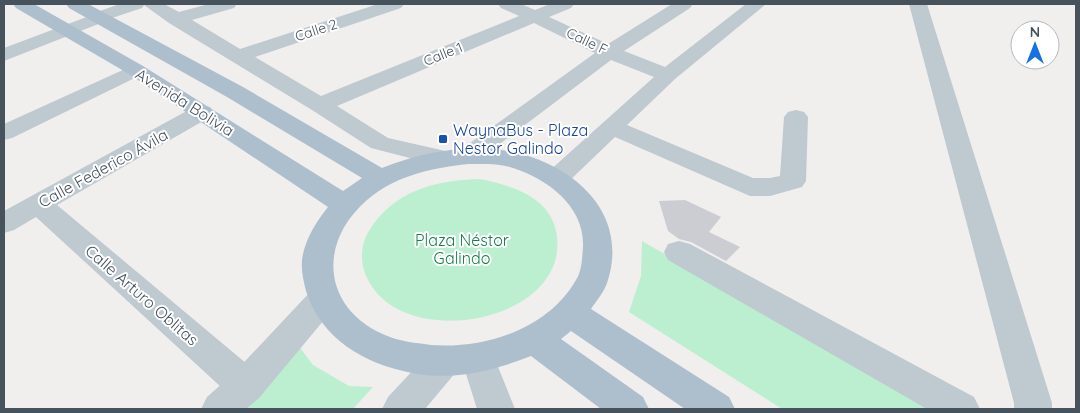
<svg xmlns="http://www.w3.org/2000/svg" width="1080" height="413" font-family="Quicksand,sans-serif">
  <rect width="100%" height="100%" fill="#f1eeee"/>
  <g fill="#bcefcf">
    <path d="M480,179C510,185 549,196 556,231C575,321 403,355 367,278C360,264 360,245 369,231C393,191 435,180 480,179Z"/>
    <path d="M642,241L933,409H782L629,312L641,276Z"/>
    <path d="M298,345L313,365L349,386L373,387L353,409H229Z"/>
  </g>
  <path fill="#cbcdd3" d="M685,200L721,217L709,232L740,247L726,261L691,242L679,239L668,231L659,201Z"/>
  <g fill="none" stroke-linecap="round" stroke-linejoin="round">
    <g fill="#bec9d0" fill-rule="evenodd">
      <path d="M120,4H164L179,12L209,4H237L234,8L192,20L240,49L378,4H404L401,8L255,57L321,96L519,16L501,8L498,4H521L535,10L550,4H574L571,8L549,17L608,44L672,4H693L690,8L624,51L665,67L746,4H766L675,79L627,125L753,178H770L780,176L784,117L788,112L796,110L804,112L808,117L806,181L802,187L770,196H750L615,137L566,184L557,186L548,184L544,178L548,172L654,77L611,60L477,161L468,164L459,161L455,156L459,151L595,53L534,23L337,106L388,138L450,152L454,158L450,164L441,166L371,148L312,110L169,23L144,5L142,8L100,22L94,21L91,17L94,13Z"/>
      <path d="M909,4H927L1052,403V409H1014V403Z"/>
      <path d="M136,64L143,66L146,70L143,74L12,138L4,140V124Z"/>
      <path d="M202,105L210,107L213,112L210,117L57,205L259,374L264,386L259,398L246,402L233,398L36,217L14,230L4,233V211L194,107Z"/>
      <path d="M679,241L690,244L974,397L980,409H927L668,260L664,252L668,244Z"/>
      <path d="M478,343L490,347L515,409H477L461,358L466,347Z"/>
    </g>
    <g fill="#bec9d0" fill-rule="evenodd">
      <path d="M100,12L106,13L109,17L106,21L4,61V48Z"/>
      <path d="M323,286L334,290L339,299L334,308L259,398L246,409H201L207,397L233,374L312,290Z"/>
      <path d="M444,346L456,350L462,361L456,372L425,409H382L388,397L432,350Z"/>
    </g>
    <path fill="#adbecd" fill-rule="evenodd" d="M13,4H34L143,66L343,191L362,178L227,97L69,8L66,4H88L243,87L382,168C419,153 461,145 501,150C566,159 630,208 608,280C605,291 597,300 591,309L729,397L735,409H685L571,331L561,339L643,397L649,409H601L531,356C493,371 453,381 412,373C365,364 321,339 306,291C303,279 300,266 303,254C307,236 317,221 328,207L129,74L16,8ZM468,164C483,164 499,163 513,168C548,179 585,207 583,247C582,258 582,271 576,280C548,329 485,349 431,345C418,343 403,342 390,337C325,313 314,246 367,200C395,176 431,168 468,164Z"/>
  </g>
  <rect fill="#1a4fb4" stroke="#fff" stroke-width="2" x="438" y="134" width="10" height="10" rx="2.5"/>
  <g text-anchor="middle" stroke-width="4" stroke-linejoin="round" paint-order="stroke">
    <g font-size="14" fill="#46525c" stroke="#fff">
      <text transform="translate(316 30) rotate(-18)" y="5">Calle 2</text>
      <text transform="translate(587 41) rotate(25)" y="5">Calle F</text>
      <text transform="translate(443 54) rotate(-22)" y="5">Calle 1</text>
    </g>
    <g font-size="16" fill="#46525c" stroke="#fff">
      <text transform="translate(185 102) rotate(32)" y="6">Avenida Bolivia</text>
      <text transform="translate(103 168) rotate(-29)" y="6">Calle Federico Ávila</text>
      <text transform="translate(142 295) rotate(41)" y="6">Calle Arturo Oblitas</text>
    </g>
    <g font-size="16" fill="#164399" stroke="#fff" text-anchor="start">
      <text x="453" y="136">WaynaBus - Plaza<tspan x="453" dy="18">Nestor Galindo</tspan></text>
    </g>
    <g font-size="16" fill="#167d49" stroke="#fff">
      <text x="462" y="246">Plaza Néstor<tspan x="462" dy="18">Galindo</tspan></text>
    </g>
  </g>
  <rect width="1080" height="413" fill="none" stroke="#46525c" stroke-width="10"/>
  <g transform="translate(1035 45)"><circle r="24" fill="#ffffff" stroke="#b5babe"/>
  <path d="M0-4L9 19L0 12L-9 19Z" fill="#1871e1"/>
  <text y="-8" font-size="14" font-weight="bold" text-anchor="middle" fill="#46525c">N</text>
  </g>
</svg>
